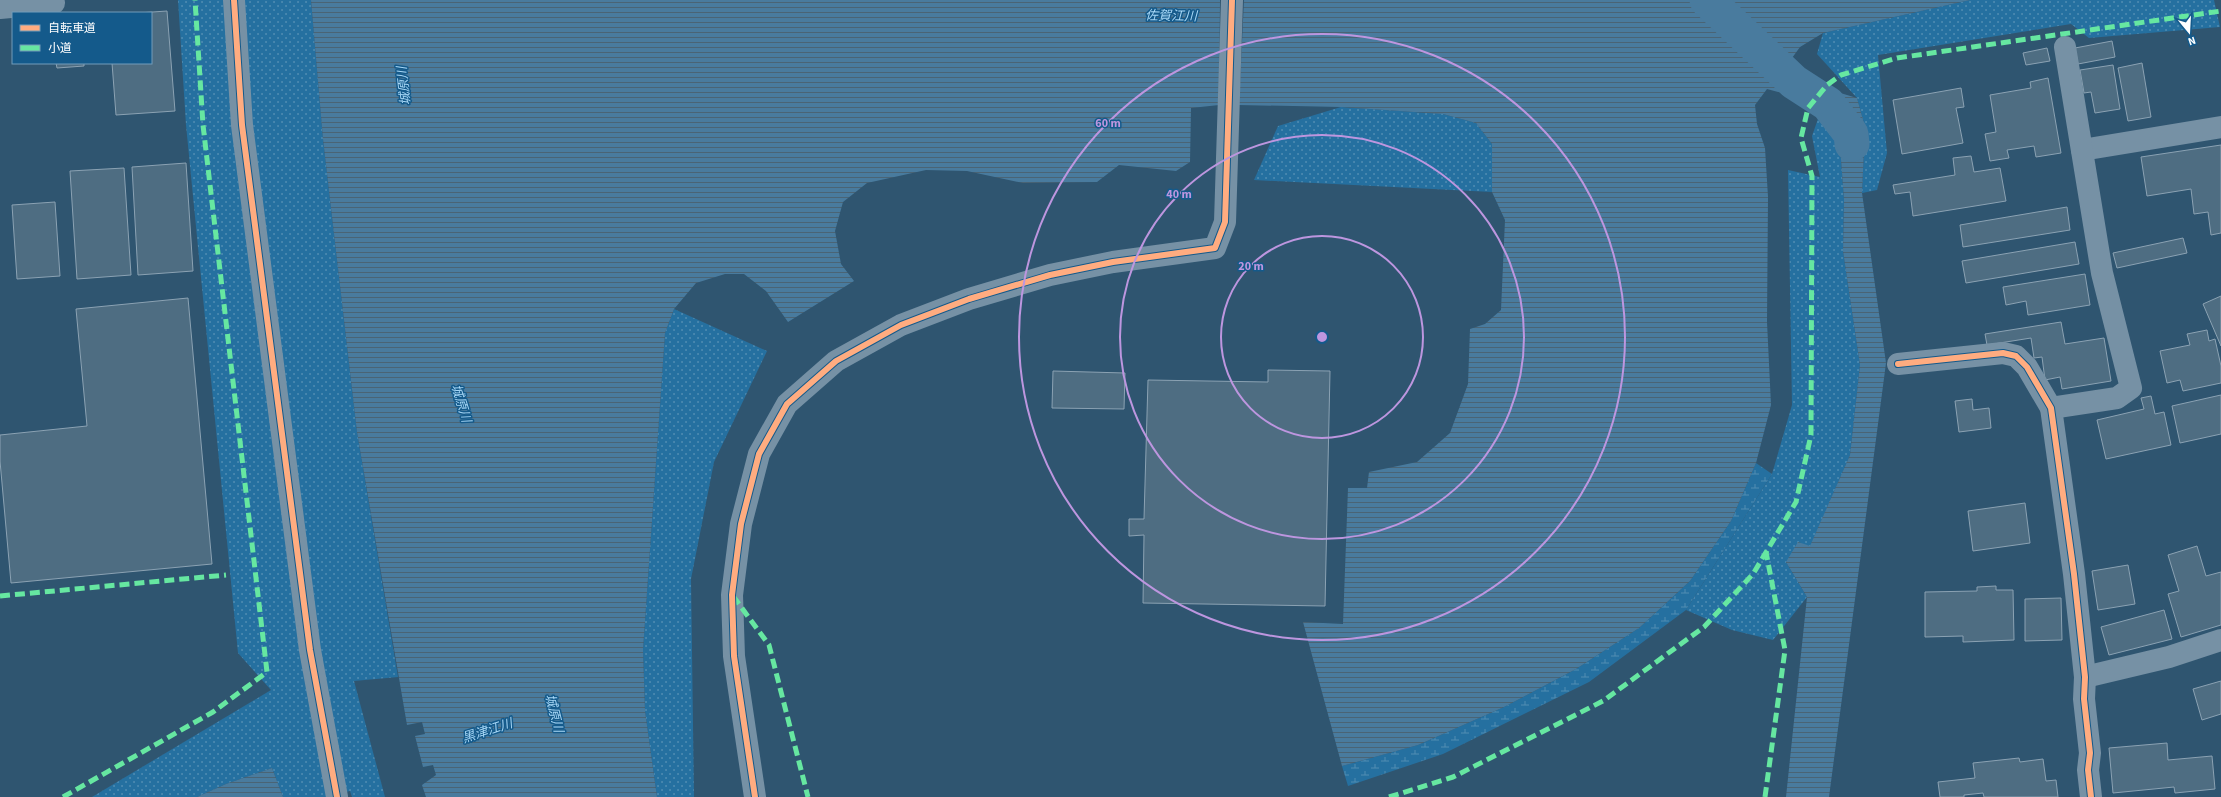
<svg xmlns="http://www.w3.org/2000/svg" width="2221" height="797" font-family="'Source Sans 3','Noto Sans JP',sans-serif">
  <defs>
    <pattern id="green-dots" width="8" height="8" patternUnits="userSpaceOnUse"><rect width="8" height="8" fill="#2570a0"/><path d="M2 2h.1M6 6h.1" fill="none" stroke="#518db3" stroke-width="1.8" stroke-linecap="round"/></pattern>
    <pattern id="wetland-marsh" width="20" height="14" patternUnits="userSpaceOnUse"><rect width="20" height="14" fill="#2570a0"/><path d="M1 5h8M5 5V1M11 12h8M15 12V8" fill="none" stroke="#518db3"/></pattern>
    <pattern id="water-rules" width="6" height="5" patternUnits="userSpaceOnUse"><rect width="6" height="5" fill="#497b9e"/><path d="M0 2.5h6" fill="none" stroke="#4a6475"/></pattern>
  </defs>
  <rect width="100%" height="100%" fill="#2f5570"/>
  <g fill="url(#green-dots)">
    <path d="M178,0H311L323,139L357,432L398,677L354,681L385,797H352L350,791L325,797H283L272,768L226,784L197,797H92L271,690L238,653L186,125Z"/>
    <path d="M1970,0H2214L2220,27L2089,38L2071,24L1878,55L1887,153L1877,190L1862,193L1865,127L1857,98L1817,54L1823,33Z"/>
    <path d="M1341,107L1443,114L1476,123L1492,144V192L1254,180L1278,126Z"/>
    <path d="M1819,116L1840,146L1844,200L1843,251L1860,365L1850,455L1810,547L1786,562L1807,597L1773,640L1732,630L1686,610L1772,474L1792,405L1788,170L1820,177L1812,136Z"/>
    <path d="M674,309L767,351L714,462L691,579L694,797H657L645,711L643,650L665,333Z"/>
  </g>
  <path fill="url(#wetland-marsh)" d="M1756,463L1772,474L1686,610L1589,682L1443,754L1348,786L1342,766L1418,745L1504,707L1576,669L1639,628L1690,581L1731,521Z"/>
  <g fill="url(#water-rules)">
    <path d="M311,0H1220L1219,105L1191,108L1190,162L1176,171L1119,165L1097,182L1023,183L967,171L926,170L867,183L843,202L835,231L841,264L854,281L788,322L766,291L744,274H725L696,283L674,309L665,333L643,650L645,711L657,797H426L422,785L436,775L433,765L423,767L415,736L425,734L422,722L407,725L357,432L323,139Z"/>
    <path d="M1244,0H1970L1823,33L1800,47L1792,58L1803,70L1786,94L1767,89L1755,105L1757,124L1765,148L1768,197L1767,322L1771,405L1756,463L1731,521L1690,581L1639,628L1576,669L1504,707L1418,745L1342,766L1303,622L1343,624L1348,488H1367L1369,472L1417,462L1450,433L1468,384L1470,329L1485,324L1501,310L1505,220L1492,192V144L1476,123L1443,114L1341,107L1239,105Z"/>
    <path d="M1837,92L1857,98L1865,127L1862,193L1886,363L1829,797H1786L1807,597L1786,562L1798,542L1810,546L1850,455L1860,365L1843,251L1844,200L1840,146L1819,116Z"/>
    <path d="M272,768L283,797H197L226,784Z"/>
  </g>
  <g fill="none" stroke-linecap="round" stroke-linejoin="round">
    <path stroke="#497b9e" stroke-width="35" d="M1707,0L1794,82L1828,104L1851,134L1852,144"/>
  </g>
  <g fill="#4e6d82" stroke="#8ba2b3">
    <path d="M167,11L175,111L116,115L112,63H151V13H138Z"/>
    <path d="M2112,41L2115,57L2078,64L2075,48Z"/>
    <path d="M2047,48L2050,61L2026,65L2023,53Z"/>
    <path d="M56,63H84V66L57,68Z"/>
    <path d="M2142,63L2151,117L2128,121L2118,68Z"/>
    <path d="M2113,65L2120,109L2095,113L2091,92L2084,93L2080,70Z"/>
    <path d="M2048,78L2061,153L2036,157L2034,146L2007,150L2009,158L1990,161L1985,134L1996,132L1990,95L2031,88L2030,82Z"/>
    <path d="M1961,88L1964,107L1956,108L1963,143L1902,154L1893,100Z"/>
    <path d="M2221,145V233L2211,235L2208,212L2194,214L2191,189L2147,196L2141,157Z"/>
    <path d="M1971,156L1974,172L2000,168L2006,201L1913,216L1910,192L1895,194L1893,185L1955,175L1953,158Z"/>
    <path d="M186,163L193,271L138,275L132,167Z"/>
    <path d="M124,168L131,275L77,279L70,171Z"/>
    <path d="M55,202L60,276L17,279L12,205Z"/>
    <path d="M2067,207L2070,230L1963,247L1960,225Z"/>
    <path d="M2183,238L2187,253L2117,268L2113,253Z"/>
    <path d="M2075,242L2079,264L1966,283L1962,261Z"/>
    <path d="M2085,274L2090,305L2028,315L2026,301L2006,305L2003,287Z"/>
    <path d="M2221,296V346L2203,304Z"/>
    <path d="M188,298L212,564L11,583L0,461V435L87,426L76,309Z"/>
    <path d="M2061,322L2065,344L2104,338L2111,381L2062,389L2060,377L2045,380L2042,357L2034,358L2031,338L1987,345L1985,334Z"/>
    <path d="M2207,330L2209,341L2215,339L2221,366V383L2183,391L2180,380L2167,383L2160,351L2190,345L2187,334Z"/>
    <path d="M1268,370L1330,371L1325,606L1143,603L1144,535L1129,536V519H1144L1148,380L1268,382Z"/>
    <path d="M1053,371L1125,373L1124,409L1052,408Z"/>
    <path d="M2221,395V434L2180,443L2172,406Z"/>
    <path d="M2151,396L2155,414L2164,412L2171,445L2106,459L2097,420L2144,409L2141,398Z"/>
    <path d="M1972,399L1973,410L1989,408L1991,428L1959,432L1955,401Z"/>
    <path d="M2025,503L2030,543L1973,551L1968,511Z"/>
    <path d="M2197,546L2206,576L2221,572V625L2181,637L2168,594L2179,591L2168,555Z"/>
    <path d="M2128,565L2135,604L2098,610L2092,571Z"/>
    <path d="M1996,586V590H2013L2014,640L1963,642V636L1925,637V592L1977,591V587Z"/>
    <path d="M2061,598L2062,640L2025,641V599Z"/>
    <path d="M2164,610L2172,639L2109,655L2101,627Z"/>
    <path d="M2221,681V714L2202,720L2193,689Z"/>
    <path d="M2167,743L2168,760L2212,756L2215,789L2175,793L2174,787L2113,793L2109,748Z"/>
    <path d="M2019,758L2020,762L2043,759L2046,781L2056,780L2058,797H1984L1983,793L1964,795V797H1940L1938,782L1975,778L1973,763Z"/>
  </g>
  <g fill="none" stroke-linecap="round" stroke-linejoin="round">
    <g stroke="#7691a5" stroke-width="22">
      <path d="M234,0L242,125L310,650L337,797"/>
      <path d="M0,8L54,3"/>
      <path d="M2082,150L2221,127"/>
      <path d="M1898,364L2003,353L2016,356L2027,367L2051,408L2074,574L2085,677L2084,699L2090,753L2088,770L2091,797"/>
      <path d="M2051,408L2117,398L2131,388L2102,273L2065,47"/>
      <path d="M2085,677L2169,657L2221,640"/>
      <path d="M755,797L734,656L732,595L741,524L759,454L787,404L836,361L901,325L969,299L1050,275L1113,262L1215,248L1225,222L1232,0"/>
    </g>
    <g stroke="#66e7a1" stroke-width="5" stroke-dasharray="10 5" stroke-linecap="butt">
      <path d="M0,596L226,575"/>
      <path d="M733,596L769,645L808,797"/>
      <path d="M63,797L213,712L267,672L203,125L195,0"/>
      <path d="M1389,797L1453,777L1603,701L1704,627L1753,574L1796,502L1811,435L1812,176L1801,138L1808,108L1827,85L1841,75L1897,58L2221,11"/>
      <path d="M1765,797L1785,650L1766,552"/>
    </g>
    <g stroke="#145a8b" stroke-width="8">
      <g id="cycleway">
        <path d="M234,0L242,125L310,650L337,797"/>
        <path d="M1898,364L2003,353L2016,356L2027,367L2051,408L2074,574L2085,677L2084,699L2090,753L2088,770L2091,797"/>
        <path d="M755,797L734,656L732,595L741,524L759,454L787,404L836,361L901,325L969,299L1050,275L1113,262L1215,248L1225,222L1232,0"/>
      </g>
    </g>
    <use href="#cycleway" stroke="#ffac80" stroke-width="6"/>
  </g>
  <g fill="none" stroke="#bd96df" stroke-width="2">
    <circle cx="1322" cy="337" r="101"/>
    <circle cx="1322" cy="337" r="202"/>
    <circle cx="1322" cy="337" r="303"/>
  </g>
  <g text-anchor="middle" stroke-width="3" stroke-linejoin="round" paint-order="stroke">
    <g font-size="13" font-style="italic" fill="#a8d8f7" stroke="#145a8b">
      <text transform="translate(1171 15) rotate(1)" y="5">佐賀江川</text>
      <text transform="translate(403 86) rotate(-96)" y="5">城原川</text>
      <text transform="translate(462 403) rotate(73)" y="5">城原川</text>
      <text transform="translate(555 713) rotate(76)" y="5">城原川</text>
      <text transform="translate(487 730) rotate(-18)" y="5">黒津江川</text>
    </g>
  </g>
  <circle cx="1322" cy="337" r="6" fill="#bd96df" stroke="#145a8b" stroke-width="2"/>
  <g font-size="12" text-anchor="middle" font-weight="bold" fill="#bd96df" stroke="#145a8b" stroke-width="3" stroke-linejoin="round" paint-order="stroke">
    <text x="1108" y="127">60 m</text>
    <text x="1179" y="198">40 m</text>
    <text x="1251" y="270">20 m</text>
  </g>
  <rect x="12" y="12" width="140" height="52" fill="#145a8b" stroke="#729cb9"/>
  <rect x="20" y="25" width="20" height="6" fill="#ffac80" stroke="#729cb9"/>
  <text x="48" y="32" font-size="12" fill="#ffffff">自転車道</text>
  <rect x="20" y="45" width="20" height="6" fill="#66e7a1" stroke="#729cb9"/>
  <text x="48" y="52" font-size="12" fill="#ffffff">小道</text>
  <g transform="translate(2189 32) rotate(162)" stroke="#145a8b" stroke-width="3" paint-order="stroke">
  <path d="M0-3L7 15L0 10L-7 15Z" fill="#ffffff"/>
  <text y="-6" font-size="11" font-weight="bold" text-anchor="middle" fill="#ffffff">N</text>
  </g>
</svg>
